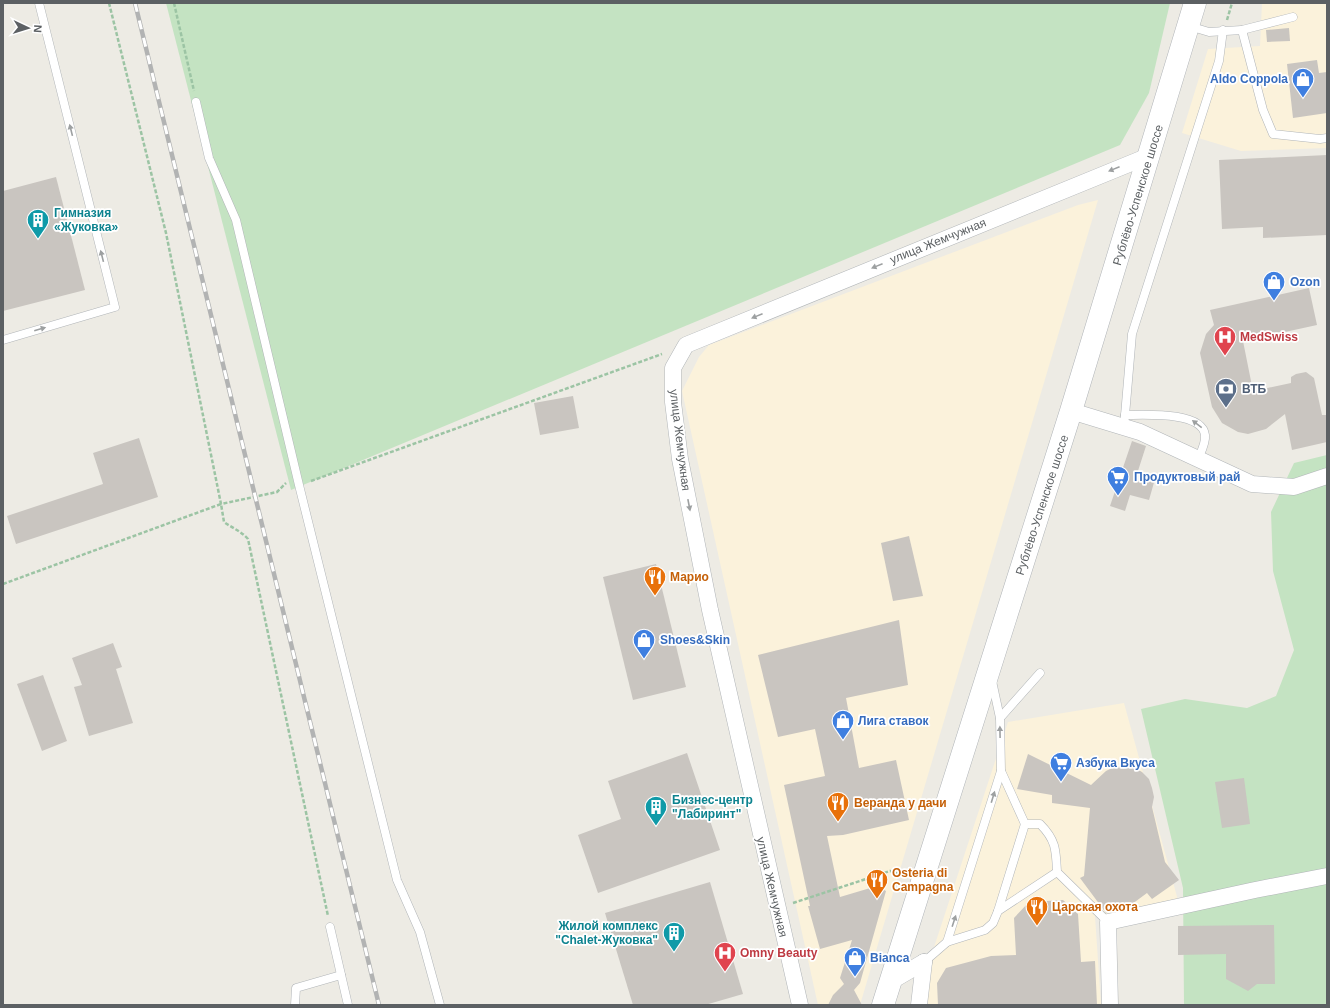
<svg xmlns="http://www.w3.org/2000/svg" width="1330" height="1008" font-family="Helvetica,sans-serif">
  <rect width="100%" height="100%" fill="#edebe4"/>
  <g fill="#fbf2db">
    <path d="M1262,3H1327V148L1241,151L1182,133L1208,49L1260,46Z"/>
    <path d="M1098,200L860,1005H818L682,391L699,357L709,345L1078,205Z"/>
    <path d="M1124,703L1179,904L1095,916L1101,1005H915L1008,722Z"/>
  </g>
  <g fill="#c4e3c2">
    <path d="M166,3H1170L1149,93L1120,145L291,490Z"/>
    <path d="M1327,455V1005H1184L1183,888L1141,709L1185,699L1247,708L1276,696L1294,650L1273,571L1271,512L1294,463Z"/>
  </g>
  <g fill="#c9c5c0">
    <path d="M1289,28L1290,41L1267,42L1266,30Z"/>
    <path d="M1317,60L1319,73L1327,72V113L1293,118L1287,64Z"/>
    <path d="M1327,155V235L1263,238V227L1222,229L1219,160Z"/>
    <path d="M56,177L85,290L3,311V191Z"/>
    <path d="M1309,288L1317,325L1243,341L1253,391L1291,383V377L1296,374L1306,372L1314,378L1322,415H1327V442L1292,450L1285,414L1266,429L1248,434L1238,432L1222,423L1212,407L1200,353L1206,334L1214,325L1210,310Z"/>
    <path d="M573,396L579,428L540,435L534,403Z"/>
    <path d="M139,438L158,497L16,544L7,516L103,484L93,453Z"/>
    <path d="M1132,441L1146,446L1137,474L1155,479L1149,500L1130,495L1125,511L1110,506Z"/>
    <path d="M909,536L923,596L893,601L881,543Z"/>
    <path d="M656,564L686,687L633,700L603,577Z"/>
    <path d="M899,620L908,685L846,698L859,768L896,760L909,820L843,835L827,836L840,897L877,886L886,891L860,983L854,990L862,1005H828L833,995L844,984L840,978L852,940L820,949L808,906H810L784,785L825,776L815,729L778,737L758,655Z"/>
    <path d="M113,643L122,667L116,669L133,723L89,736L74,687L82,685L72,658Z"/>
    <path d="M43,675L67,741L42,751L17,684Z"/>
    <path d="M687,753L720,850L598,893L578,835L621,819L608,781Z"/>
    <path d="M1028,754L1091,785L1106,771L1114,767L1124,766L1133,767L1142,772L1149,779L1152,788L1154,797L1152,807L1165,862L1179,880L1152,899L1147,893L1128,907L1123,902L1106,913L1080,878L1084,876L1090,808L1052,803V795L1017,789Z"/>
    <path d="M1244,778L1250,824L1222,828L1215,782Z"/>
    <path d="M710,882L743,994L705,1005H633L605,913Z"/>
    <path d="M1063,900L1078,914L1081,962L1095,961L1097,1005H938L937,983L946,968L991,956L1016,955L1014,918L1029,902Z"/>
    <path d="M1274,925L1275,984H1257L1248,991L1226,979V954L1178,955V926Z"/>
  </g>
  <g fill="none" stroke-linecap="round" stroke-linejoin="round">
    <g stroke="#b1b5b8" stroke-width="9">
      <g id="lane">
        <path d="M1189,26L1209,32L1242,30L1263,110L1273,134L1320,139L1327,138"/>
        <path d="M1242,30L1293,17"/>
        <path d="M196,102L209,158L236,220L299,485L397,880L420,932L440,1005"/>
        <path d="M3,340L115,307L39,3"/>
        <path d="M1125,415C1144,415 1202,411 1205,435C1206,443 1201,452 1198,459"/>
        <path d="M1124,427L1132,334L1219,61L1223,30"/>
        <path d="M1000,718L1040,673"/>
        <path d="M1001,771L1025,824H1040C1056,840 1056,850 1057,872L1108,922"/>
        <path d="M998,911L1025,824"/>
        <path d="M330,927L348,1005"/>
        <path d="M947,942L985,930L993,923L998,911L1057,872"/>
        <path d="M924,962L947,942L1001,771L1000,718L992,681"/>
        <path d="M295,1005L296,988L341,975"/>
      </g>
    </g>
    <g stroke="#b1b5b8" stroke-width="17">
      <g id="street">
        <path d="M1071,411L1140,432L1252,484L1294,487L1327,476"/>
        <path d="M890,982L924,962"/>
        <path d="M800,1005L710,610L680,459L673,402V368L686,345L1151,155"/>
        <path d="M919,1005L924,962"/>
        <path d="M1110,1005L1108,922L1255,890L1327,876"/>
      </g>
    </g>
    <g stroke="#b0b4b8" stroke-width="23">
      <path id="secondary" d="M883,1005L1071,411L1195,3"/>
    </g>
    <g stroke="#9cc4a4" stroke-width="2.5" stroke-dasharray="4 2" stroke-linecap="butt">
      <path d="M109,3L166,233L221,504L277,492L286,483"/>
      <path d="M174,3L194,91"/>
      <path d="M1227,20L1232,3"/>
      <path d="M311,481L662,354"/>
      <path d="M3,584L221,504L224,522C232,528 241,531 248,539L328,916"/>
      <path d="M940,887L950,891"/>
      <path d="M793,903L890,871L903,875"/>
    </g>
    <use href="#lane" stroke="#fff" stroke-width="8"/>
    <use href="#street" stroke="#fff" stroke-width="16"/>
    <use href="#secondary" stroke="#fff" stroke-width="22"/>
    <g stroke="#b2b3b3" stroke-width="4.5">
      <path id="rail" d="M135,3L379,1005"/>
    </g>
    <use href="#rail" stroke="#fff" stroke-width="3" stroke-dasharray="9" stroke-linecap="butt"/>
  </g>
  <defs><path id="oneway-solid" d="M-6-.8H1V-3.2L6.5 0L1 3.2V.8H-6Z"/></defs>
  <g fill="#9da0a1">
    <use href="#oneway-solid" transform="translate(71 130) rotate(-104)"/>
    <use href="#oneway-solid" transform="translate(1114 169) rotate(158)"/>
    <use href="#oneway-solid" transform="translate(102 256) rotate(-104)"/>
    <use href="#oneway-solid" transform="translate(877 266) rotate(158)"/>
    <use href="#oneway-solid" transform="translate(757 316) rotate(158)"/>
    <use href="#oneway-solid" transform="translate(40 329) rotate(-16)"/>
    <use href="#oneway-solid" transform="translate(1197 424) rotate(-142)"/>
    <use href="#oneway-solid" transform="translate(689 505) rotate(79)"/>
    <use href="#oneway-solid" transform="translate(1000 732) rotate(-91)"/>
    <use href="#oneway-solid" transform="translate(993 797) rotate(-73)"/>
    <use href="#oneway-solid" transform="translate(954 921) rotate(-72)"/>
  </g>
  <defs>
    <g id="shop-pin" transform="scale(1.15)"><path d="M0 17L-7.5 6A9.5 9.5 0 1 1 7.5 6Z" fill="#3f7fe0" stroke="#fff"/><path d="M-5-2.5h2.3a2.7 3.5 0 0 1 5.4 0H5L5.5 6h-11ZM-1.5-2.5h3a1.5 2.3 0 0 0-3 0Z" fill="#fff"/></g>
    <g id="building-pin" transform="scale(1.15)"><path d="M0 17L-7.5 6A9.5 9.5 0 1 1 7.5 6Z" fill="#0f9aa8" stroke="#fff"/><path d="M-4-6H4V6H1V3H-1V6H-4ZM-2.5-4.3h1.7v1.8h-1.7ZM.8-4.3h1.7v1.8H.8ZM-2.5-1h1.7V.8h-1.7ZM.8-1h1.7V.8H.8Z" fill="#fff"/></g>
    <g id="hospital-pin" transform="scale(1.15)"><path d="M0 17L-7.5 6A9.5 9.5 0 1 1 7.5 6Z" fill="#e0444e" stroke="#fff"/><path d="M-5-5h3v3.5h4V-5h3V5h-3V1.5h-4V5h-3Z" fill="#fff"/></g>
    <g id="bank-pin" transform="scale(1.15)"><path d="M0 17L-7.5 6A9.5 9.5 0 1 1 7.5 6Z" fill="#5c6f8a" stroke="#fff"/><path d="M-6-4H6V4H-6ZM0-2.3a2.3 2.3 0 1 0 0 4.6a2.3 2.3 0 1 0 0-4.6Z" fill="#fff"/></g>
    <g id="supermarket-pin" transform="scale(1.15)"><path d="M0 17L-7.5 6A9.5 9.5 0 1 1 7.5 6Z" fill="#3f7fe0" stroke="#fff"/><path d="M-6-5.5h2.5l.6 2H6L4.5 2H-2.5L-4.4-4H-6ZM-1.5 3.2a1.3 1.3 0 1 0 .1 0ZM3 3.2a1.3 1.3 0 1 0 .1 0Z" fill="#fff"/></g>
    <g id="restaurant-pin" transform="scale(1.15)"><path d="M0 17L-7.5 6A9.5 9.5 0 1 1 7.5 6Z" fill="#e8710a" stroke="#fff"/><path d="M-5-6h1v4h1v-4h1v4h1v-4h1v5L-1.5 .5V6h-2V.5L-5-1ZM5-6V6H3V1.5H1.5Q1.5-4 5-6Z" fill="#fff"/></g>
  </defs>
  <g fill-rule="evenodd">
    <use href="#shop-pin" x="1303" y="79"/>
    <use href="#building-pin" x="38" y="220"/>
    <use href="#shop-pin" x="1274" y="282"/>
    <use href="#hospital-pin" x="1225" y="337"/>
    <use href="#bank-pin" x="1226" y="389"/>
    <use href="#supermarket-pin" x="1118" y="477"/>
    <use href="#restaurant-pin" x="655" y="577"/>
    <use href="#shop-pin" x="644" y="640"/>
    <use href="#shop-pin" x="843" y="721"/>
    <use href="#supermarket-pin" x="1061" y="763"/>
    <use href="#restaurant-pin" x="838" y="803"/>
    <use href="#building-pin" x="656" y="807"/>
    <use href="#restaurant-pin" x="877" y="880"/>
    <use href="#restaurant-pin" x="1037" y="907"/>
    <use href="#building-pin" x="674" y="933"/>
    <use href="#hospital-pin" x="725" y="953"/>
    <use href="#shop-pin" x="855" y="958"/>
  </g>
  <g text-anchor="middle" stroke-width="3.5" stroke-linejoin="round" paint-order="stroke">
    <g font-size="12" font-weight="bold" fill="#366cbe" stroke="#fff" text-anchor="start">
      <text x="1288" y="83" text-anchor="end">Aldo Coppola</text>
      <text x="1290" y="286">Ozon</text>
      <text x="1134" y="481">Продуктовый рай</text>
      <text x="660" y="644">Shoes&amp;Skin</text>
      <text x="858" y="725">Лига ставок</text>
      <text x="1076" y="767">Азбука Вкуса</text>
      <text x="870" y="962">Bianca</text>
    </g>
    <g font-size="12" fill="#5c6063" stroke="#fff">
      <text transform="translate(1138 195) rotate(-73)" y="4">Рублёво-Успенское шоссе</text>
      <text transform="translate(938 241) rotate(-22)" y="4">улица Жемчужная</text>
      <text transform="translate(680 440) rotate(83)" y="4">улица Жемчужная</text>
      <text transform="translate(1042 505) rotate(-72)" y="4">Рублёво-Успенское шоссе</text>
      <text transform="translate(772 887) rotate(77)" y="4">улица Жемчужная</text>
    </g>
    <g font-size="12" font-weight="bold" fill="#0d838f" stroke="#fff" text-anchor="start">
      <text x="54" y="217">Гимназия<tspan x="54" dy="14">«Жуковка»</tspan></text>
      <text x="672" y="804">Бизнес-центр<tspan x="672" dy="14">"Лабиринт"</tspan></text>
      <text x="658" y="930" text-anchor="end">Жилой комплекс<tspan x="658" dy="14">"Chalet-Жуковка"</tspan></text>
    </g>
    <g font-size="12" font-weight="bold" fill="#be3a42" stroke="#fff" text-anchor="start">
      <text x="1240" y="341">MedSwiss</text>
      <text x="740" y="957">Omny Beauty</text>
    </g>
    <g font-size="12" font-weight="bold" fill="#4e5e75" stroke="#fff" text-anchor="start">
      <text x="1242" y="393">ВТБ</text>
    </g>
    <g font-size="12" font-weight="bold" fill="#c56008" stroke="#fff" text-anchor="start">
      <text x="670" y="581">Марио</text>
      <text x="854" y="807">Веранда у дачи</text>
      <text x="892" y="877">Osteria di<tspan x="892" dy="14">Campagna</tspan></text>
      <text x="1052" y="911">Царская охота</text>
    </g>
  </g>
  <rect width="1330" height="1008" fill="none" stroke="#5c6063" stroke-width="8"/>
  <g transform="translate(28 28) rotate(94)" stroke="#ffffff" stroke-width="3" paint-order="stroke">
  <path d="M0-3L7 15L0 10L-7 15Z" fill="#5c6063"/>
  <text y="-6" font-size="11" font-weight="bold" text-anchor="middle" fill="#5c6063">N</text>
  </g>
</svg>
